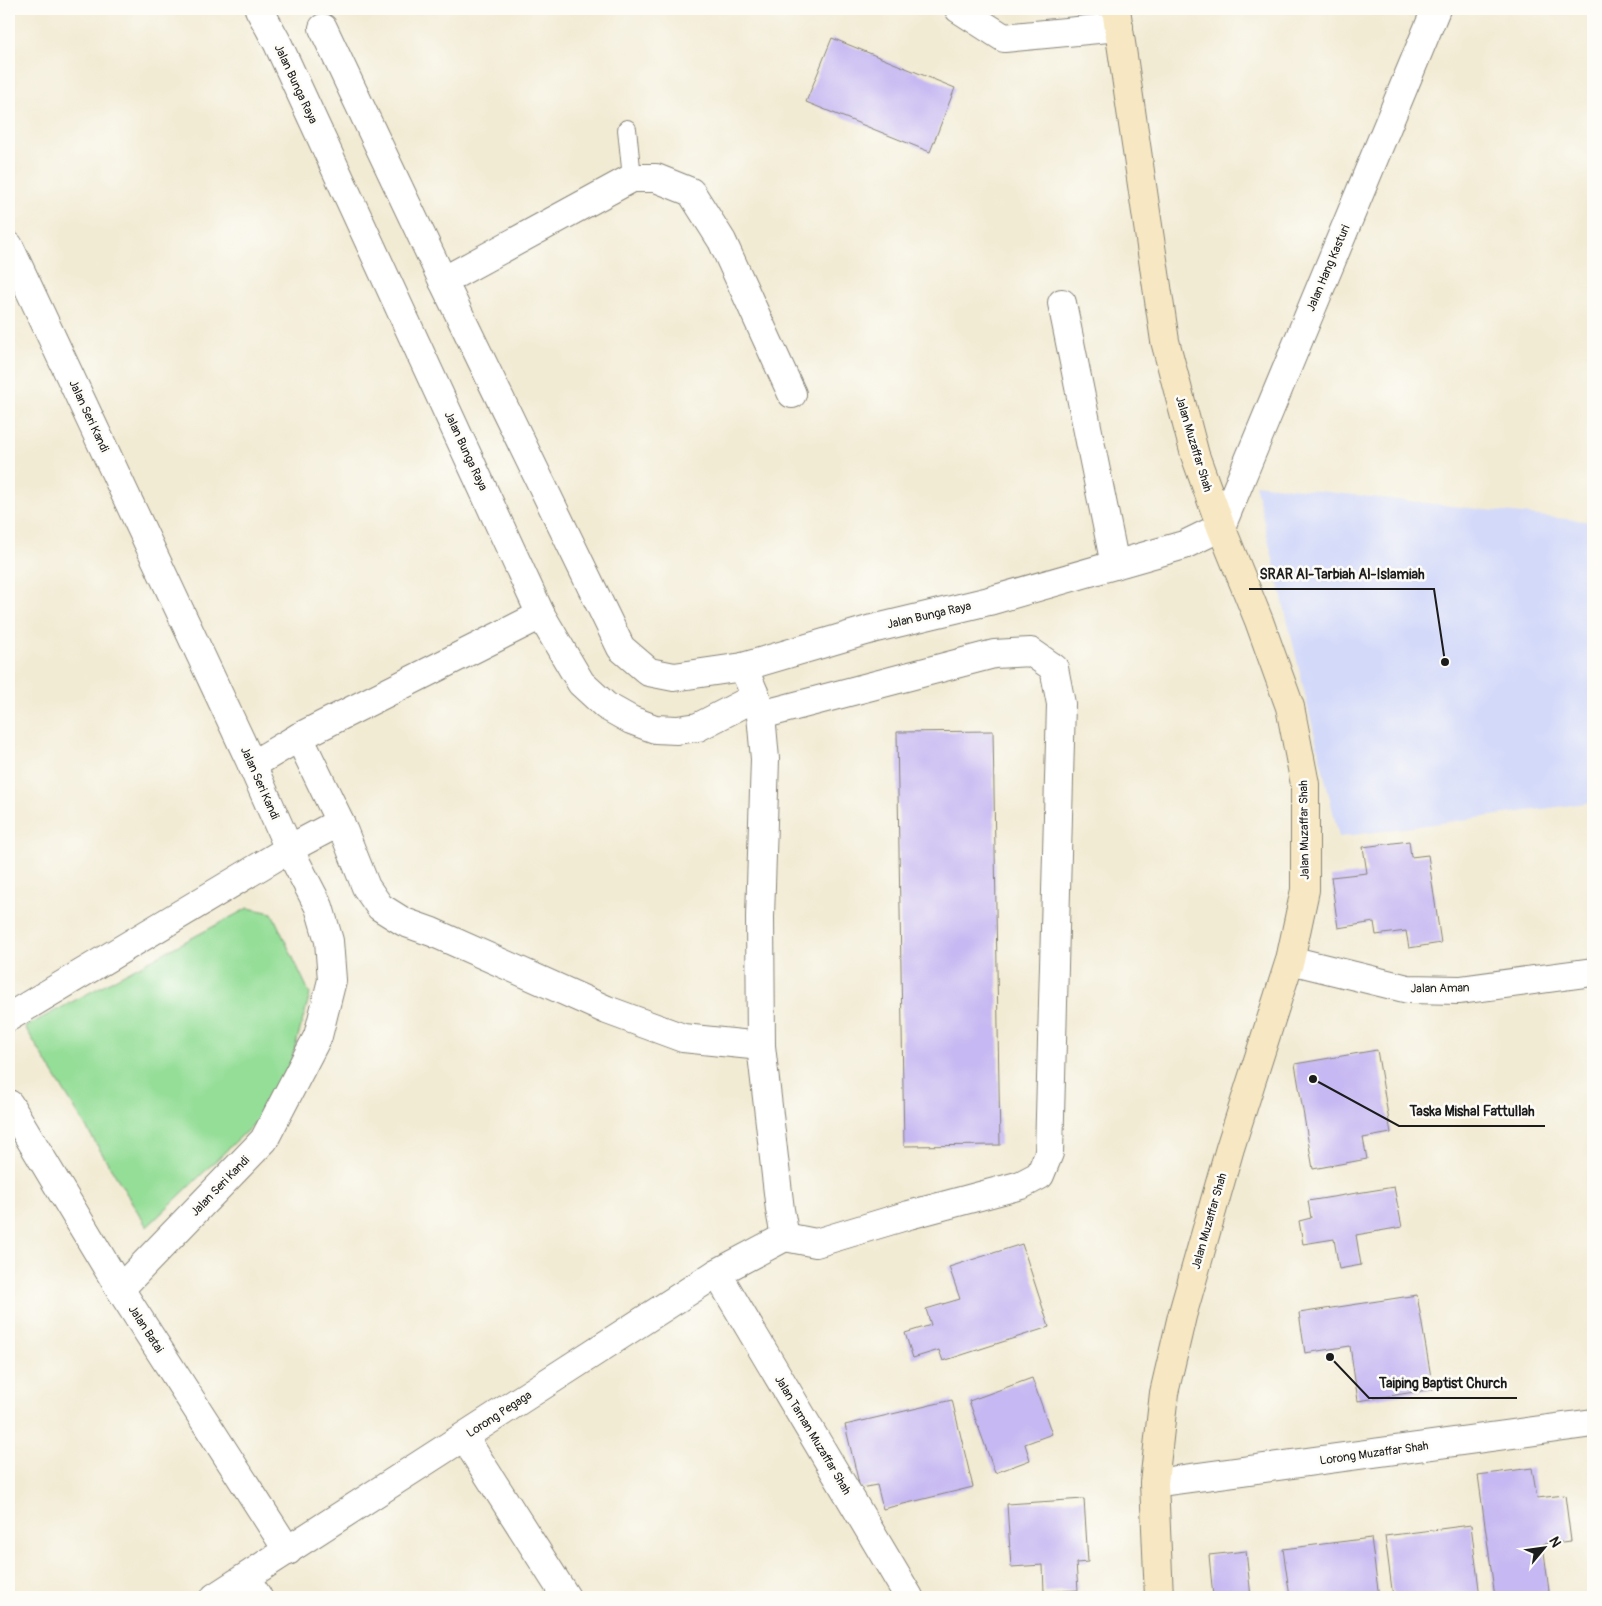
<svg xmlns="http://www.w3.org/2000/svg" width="1602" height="1606" font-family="Pangolin,sans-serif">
  <rect width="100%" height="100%" fill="#fdfcf7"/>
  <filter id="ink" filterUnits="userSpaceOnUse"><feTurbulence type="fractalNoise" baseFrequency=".02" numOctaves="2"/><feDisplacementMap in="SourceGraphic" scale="10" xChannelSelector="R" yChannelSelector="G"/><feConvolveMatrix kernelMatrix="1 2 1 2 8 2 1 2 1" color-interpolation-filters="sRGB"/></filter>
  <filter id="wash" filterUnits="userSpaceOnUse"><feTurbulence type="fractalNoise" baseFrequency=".0096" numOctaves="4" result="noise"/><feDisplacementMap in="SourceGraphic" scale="20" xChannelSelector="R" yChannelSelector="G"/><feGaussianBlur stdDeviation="1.12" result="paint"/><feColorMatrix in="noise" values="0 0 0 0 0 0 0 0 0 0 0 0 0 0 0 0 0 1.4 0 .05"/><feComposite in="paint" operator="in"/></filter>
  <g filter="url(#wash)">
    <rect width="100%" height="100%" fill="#f2ebd4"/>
    <path fill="#d3d9f9" d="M1255,484L1593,522V802L1339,837Z"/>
    <path fill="#95de98" stroke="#587d5a" d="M248,908L272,913L310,994L290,1065L258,1120L147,1227L25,1027Z"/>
    <g id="blocks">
      <g fill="#c6b8f2">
        <path d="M832,38L955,88L930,152L806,102Z"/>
        <path d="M993,731L1000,1145L904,1146L897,732Z"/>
        <path d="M1409,841L1411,857L1428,855L1441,943L1409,948L1406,931L1376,935L1374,922L1338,928L1331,877L1367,873L1363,847Z"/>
        <path d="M1377,1050L1391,1133L1363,1138L1367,1159L1313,1169L1295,1064Z"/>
        <path d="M1394,1187L1402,1227L1356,1235L1361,1265L1339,1269L1334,1239L1303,1244L1299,1221L1311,1218L1308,1201Z"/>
        <path d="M1022,1244L1049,1327L943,1361L939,1350L913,1358L905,1333L931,1325L926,1309L960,1299L949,1267Z"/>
        <path d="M1417,1295L1433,1389L1358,1401L1350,1346L1305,1353L1299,1313Z"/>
        <path d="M1032,1378L1052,1434L1025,1444L1030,1460L995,1473L969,1401Z"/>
        <path d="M952,1400L973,1487L883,1509L877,1485L860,1488L845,1425Z"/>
        <path d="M1532,1468L1537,1498L1565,1495L1571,1541L1543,1544L1549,1591L1495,1597L1478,1475Z"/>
        <path d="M1084,1499L1088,1562L1076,1563L1078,1590L1044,1592L1043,1565L1011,1567L1007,1504Z"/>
        <path d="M1471,1525L1480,1597H1393L1385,1536Z"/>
        <path d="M1371,1538L1379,1597H1290L1283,1549Z"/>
        <path d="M1246,1551L1251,1597H1213L1209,1555Z"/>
      </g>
    </g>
  </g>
  <g filter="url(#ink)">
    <use href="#blocks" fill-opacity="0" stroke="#878478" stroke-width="1"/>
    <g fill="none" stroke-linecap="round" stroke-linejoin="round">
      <g stroke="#878478" stroke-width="20">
        <path id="service" d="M627,129L632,178"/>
      </g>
      <g stroke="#878478" stroke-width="30">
        <g id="minor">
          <path d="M259,9L277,42L541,615L581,683L606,706L631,720L655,729L677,730L698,727L756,697L743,667"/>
          <path d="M959,9L1004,38L1119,27"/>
          <path d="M323,28L443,281L621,648L649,672L674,677L743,667L872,629L989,601L1184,545L1221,527L1436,9"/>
          <path d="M9,246L252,765L289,849L319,907L329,941L332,980L318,1036L264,1140L120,1289"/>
          <path d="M443,281L632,178H656L691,192L722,241L792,394"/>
          <path d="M1062,303L1115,565"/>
          <path d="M756,698L761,715L765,759L760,917L761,1046L780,1210L785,1237"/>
          <path d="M761,715L994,654L1031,652L1054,668L1061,704L1049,1153L1040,1175L1021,1185L909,1215L816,1243L785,1237"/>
          <path d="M299,737L340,822L366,887L380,907L404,922L432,932L607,1010L683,1038L761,1046"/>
          <path d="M252,765L299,737L541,615"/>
          <path d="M1290,960L1408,989L1460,990L1593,972"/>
          <path d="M9,1017L289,849L340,822"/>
          <path d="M9,1104L120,1289L288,1551"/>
          <path d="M717,1273L909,1597"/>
          <path d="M464,1437L566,1597"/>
          <path d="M1154,1483L1593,1423"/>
          <path d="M246,1578L258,1597"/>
          <path d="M215,1597L717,1273L785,1237"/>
        </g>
      </g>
      <g stroke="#878478" stroke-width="30">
        <path id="secondary" d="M1116,9L1165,341L1195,455L1221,527L1259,621L1290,707L1305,784V890L1290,960L1230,1148L1182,1316L1164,1393L1154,1483L1159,1597"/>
      </g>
      <use href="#service" stroke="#fff" stroke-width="18"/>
      <use href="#minor" stroke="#fff" stroke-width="28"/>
      <use href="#secondary" stroke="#f7e8c3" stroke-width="28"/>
    </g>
  </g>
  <g text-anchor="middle" stroke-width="5" stroke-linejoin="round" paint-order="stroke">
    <g font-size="12" fill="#1c1c1c" stroke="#fdfcf7">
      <text transform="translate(296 84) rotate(65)" y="4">Jalan Bunga Raya</text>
      <text transform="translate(1328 268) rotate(-67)" y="4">Jalan Hang Kasturi</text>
      <text transform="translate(89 416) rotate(65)" y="4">Jalan Seri Kandi</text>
      <text transform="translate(1194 444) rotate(73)" y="4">Jalan Muzaffar Shah</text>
      <text transform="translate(466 451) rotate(65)" y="4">Jalan Bunga Raya</text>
      <text transform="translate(929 615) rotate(-13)" y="4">Jalan Bunga Raya</text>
      <text transform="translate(260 783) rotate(66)" y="4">Jalan Seri Kandi</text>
      <text transform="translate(1304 830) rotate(-91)" y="4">Jalan Muzaffar Shah</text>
      <text transform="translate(1440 988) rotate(-1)" y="4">Jalan Aman</text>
      <text transform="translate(220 1186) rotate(-46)" y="4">Jalan Seri Kandi</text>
      <text transform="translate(1209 1221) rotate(-74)" y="4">Jalan Muzaffar Shah</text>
      <text transform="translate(146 1329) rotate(57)" y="4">Jalan Batai</text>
      <text transform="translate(499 1414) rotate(-33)" y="4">Lorong Pegaga</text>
      <text transform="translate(813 1435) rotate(59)" y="4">Jalan Taman Muzaffar Shah</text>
      <text transform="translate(1374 1453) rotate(-8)" y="4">Lorong Muzaffar Shah</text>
    </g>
  </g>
  <path fill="none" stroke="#1c1c1c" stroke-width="2" d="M1445 662L1434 589H1249M1313 1079L1399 1126H1545M1330 1357L1369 1398H1517"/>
  <g fill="#1c1c1c" stroke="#fdfcf7" stroke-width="2">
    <circle cx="1445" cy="662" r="5"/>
    <circle cx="1313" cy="1079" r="5"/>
    <circle cx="1330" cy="1357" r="5"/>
  </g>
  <g font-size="14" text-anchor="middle" font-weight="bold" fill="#1c1c1c" stroke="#fdfcf7" stroke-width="5" stroke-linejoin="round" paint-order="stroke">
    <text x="1342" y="579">SRAR Al-Tarbiah Al-Islamiah</text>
    <text x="1472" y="1116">Taska Mishal Fattullah</text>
    <text x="1443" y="1388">Taiping Baptist Church</text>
  </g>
  <rect width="1602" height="1606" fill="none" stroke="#fdfcf7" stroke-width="30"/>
  <g transform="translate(1544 1548) rotate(61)" stroke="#fdfcf7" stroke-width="4" paint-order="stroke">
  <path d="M0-4L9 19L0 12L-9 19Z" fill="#1c1c1c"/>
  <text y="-8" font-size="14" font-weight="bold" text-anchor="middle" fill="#1c1c1c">N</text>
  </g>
</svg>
